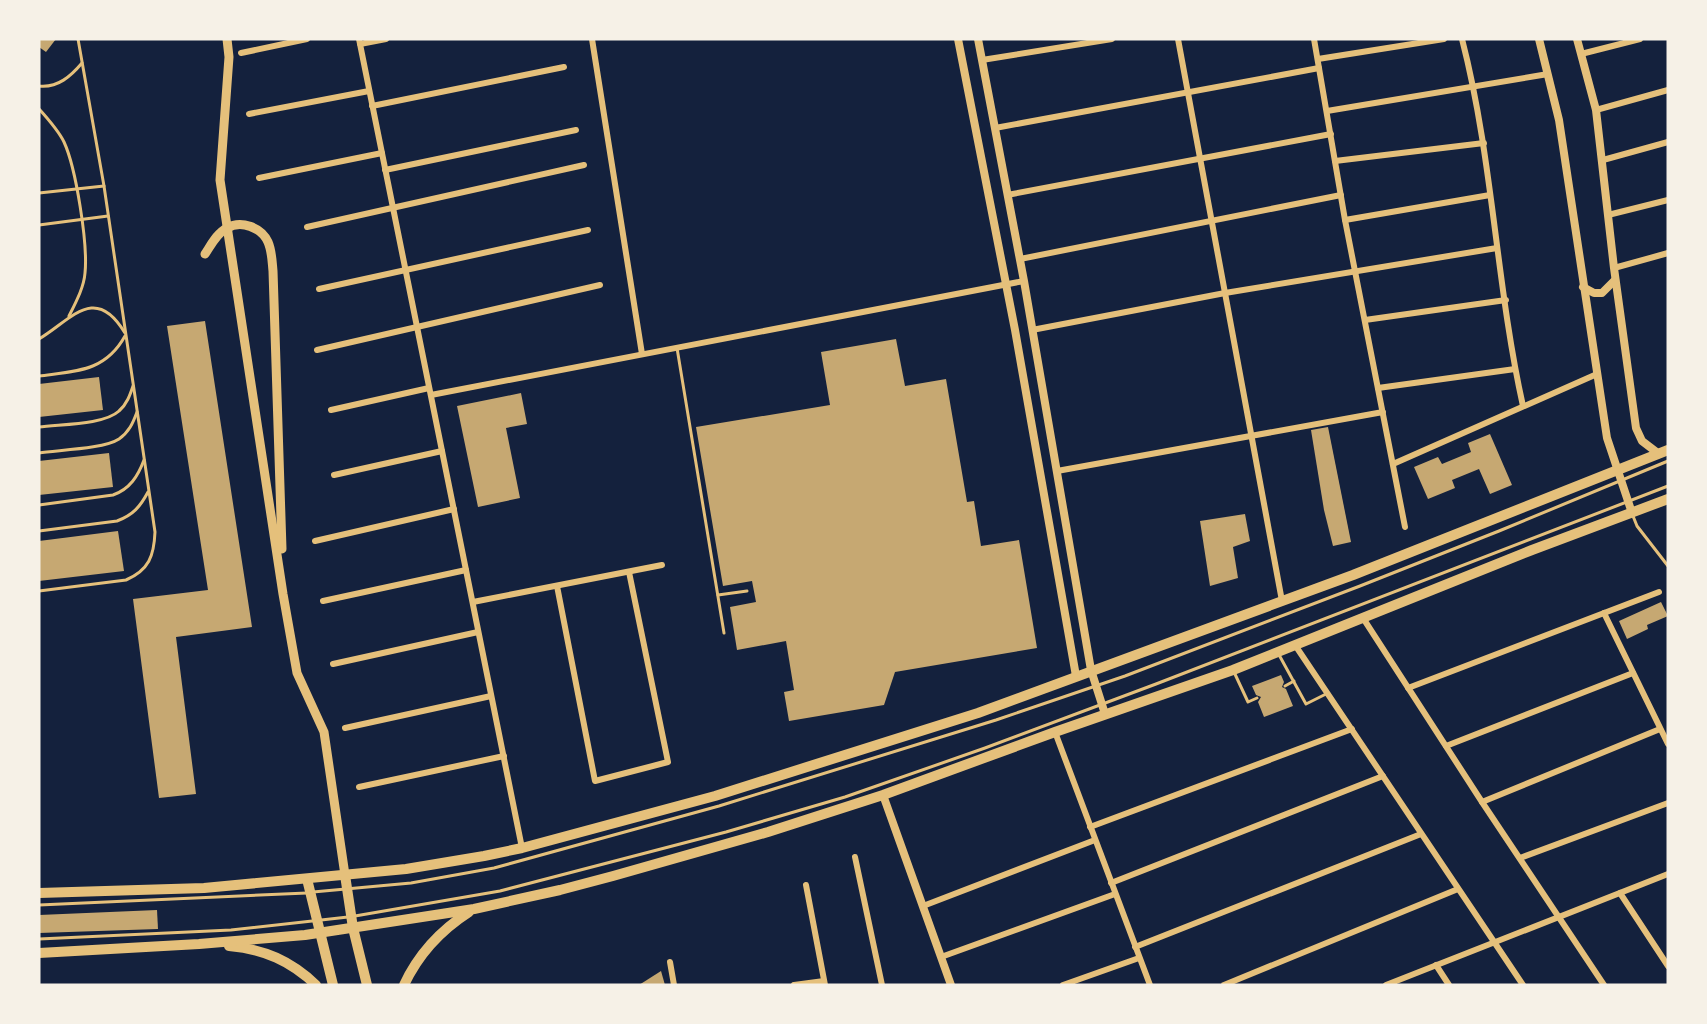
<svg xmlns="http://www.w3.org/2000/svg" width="1707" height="1024" font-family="'DM Sans',sans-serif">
  <rect width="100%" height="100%" fill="#14213d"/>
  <g fill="#c6a872">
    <path d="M39,39H56L46,52L39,47Z"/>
    <path d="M205,321L252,627L176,637L196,794L159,798L133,599L208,590L167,326Z"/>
    <path d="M896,339L905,386L946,379L967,502L974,501L981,546L1019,540L1037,648L895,672L884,705L789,721L784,692L794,690L786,641L737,650L730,607L756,602L752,581L723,586L696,427L830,405L821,352Z"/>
    <path d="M99,377L103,410L39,417V384Z"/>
    <path d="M521,393L527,424L506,428L520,498L478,507L457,406Z"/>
    <path d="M1328,427L1351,542L1333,546L1324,510L1311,430Z"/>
    <path d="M1490,434L1512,485L1490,494L1479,469L1452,480L1455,488L1428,499L1414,467L1438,457L1442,464L1471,452L1468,443Z"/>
    <path d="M109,453L113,487L39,495V461Z"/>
    <path d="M1245,514L1250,541L1233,547L1238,578L1210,586L1200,521Z"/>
    <path d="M118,531L124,571L39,581V541Z"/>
    <path d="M1661,602L1668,616L1647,625L1648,629L1627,639L1619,621Z"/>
    <path d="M1281,675L1284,682L1282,687L1286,689L1293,706L1264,717L1258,702L1261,697L1256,695L1252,686Z"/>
    <path d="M157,910L158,929L39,933V915Z"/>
    <path d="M661,971L665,985H639Z"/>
  </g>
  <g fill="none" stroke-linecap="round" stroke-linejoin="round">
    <g stroke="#e5c07b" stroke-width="3">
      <path d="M39,86C58,88 71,76 82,63"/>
      <path d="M39,109C48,119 58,130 64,142C76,168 88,244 85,273C84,287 76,302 69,316"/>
      <path d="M39,193L104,186"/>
      <path d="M39,225L108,216"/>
      <path d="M39,339C71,320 95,283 125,333"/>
      <path d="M677,348L724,633"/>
      <path d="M39,376C76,371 105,372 125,336"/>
      <path d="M39,427C60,424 104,425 119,411C127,404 130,395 133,386"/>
      <path d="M39,453C58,450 104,449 119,439C129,432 133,423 137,412"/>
      <path d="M39,505L113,495C130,489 138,476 144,460"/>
      <path d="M1633,516L1637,526L1668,566"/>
      <path d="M39,531L117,521C133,515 140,507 148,492"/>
      <path d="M39,591L126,580C149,570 154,556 155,532L104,186L78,39"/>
      <path d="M718,595L747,591"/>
      <path d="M1278,653L1306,704L1326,694"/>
      <path d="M1234,672L1248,702L1257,698"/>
      <path d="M1285,686L1294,681"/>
      <path d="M313,892L411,883L494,868L719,806L996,720L1125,676L1360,586L1499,531L1668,461"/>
      <path d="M39,905L307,893"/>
      <path d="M355,916L500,891L726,832L845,797L985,748L1156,684L1668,486"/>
      <path d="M39,939L231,930L348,917"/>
    </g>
    <g stroke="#e5c07b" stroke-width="6">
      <path d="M359,39L522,848"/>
      <path d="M592,39L642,354"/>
      <path d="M1178,39L1282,601"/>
      <path d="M1314,39L1345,220L1405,527"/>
      <path d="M1462,39C1493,159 1496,285 1523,406"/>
      <path d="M360,44L386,39"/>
      <path d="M241,53L307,39"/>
      <path d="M1581,54L1640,39"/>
      <path d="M1318,59L1444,39"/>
      <path d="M982,60L1112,39"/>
      <path d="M372,106L564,67"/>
      <path d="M1596,110L1668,90"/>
      <path d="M1327,111L1548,74"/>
      <path d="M249,114L369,91"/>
      <path d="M995,128L1319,68"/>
      <path d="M1603,160L1668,142"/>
      <path d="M1335,161L1484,143"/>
      <path d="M385,170L576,130"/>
      <path d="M259,178L382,153"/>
      <path d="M1007,195L1331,134"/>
      <path d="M1608,215L1668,200"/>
      <path d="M1345,220L1490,195"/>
      <path d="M307,227L584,165"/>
      <path d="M1020,259L1341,195"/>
      <path d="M1614,268L1668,253"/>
      <path d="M319,289L588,230"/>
      <path d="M1365,320L1506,300"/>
      <path d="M1032,330L1225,293L1497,248"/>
      <path d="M317,350L600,285"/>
      <path d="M1378,388L1515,369"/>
      <path d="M431,395L1024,281"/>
      <path d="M331,410L429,388"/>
      <path d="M1393,464L1597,374"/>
      <path d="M1057,471L1383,412"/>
      <path d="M334,475L442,451"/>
      <path d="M315,541L454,509"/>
      <path d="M557,586L595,781L668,762L629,572"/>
      <path d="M323,601L466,570"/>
      <path d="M473,602L662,565"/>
      <path d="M1604,613L1668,744"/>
      <path d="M1363,618L1482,802L1604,985"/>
      <path d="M1295,645L1523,985"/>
      <path d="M333,664L478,632"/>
      <path d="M1408,688L1659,592"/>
      <path d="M345,728L491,696"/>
      <path d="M1055,732L1150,985"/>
      <path d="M1446,746L1633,673"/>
      <path d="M359,787L504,756"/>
      <path d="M1482,802L1660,729"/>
      <path d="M1090,827L1352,729"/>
      <path d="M855,857L882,985"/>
      <path d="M1520,858L1668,803"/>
      <path d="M1111,883L1383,776"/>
      <path d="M806,885L825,985"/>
      <path d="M1620,893L1668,966"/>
      <path d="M923,906L1095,840"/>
      <path d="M1135,947L1421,834"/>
      <path d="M941,957L1115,894"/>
      <path d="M670,962L674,985"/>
      <path d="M1436,965L1449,985"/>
      <path d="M794,985L824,981"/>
      <path d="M1063,985L1139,958"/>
      <path d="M1224,985L1458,889"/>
      <path d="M1386,985L1668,874"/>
    </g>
    <g stroke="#e5c07b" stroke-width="8">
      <path d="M958,39L1015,330L1076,676"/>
      <path d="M978,39L1024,281L1091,670L1105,714"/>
      <path d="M1539,39L1559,120L1607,438L1632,513"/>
      <path d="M1577,39L1596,110L1614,268L1636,428L1642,441L1659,454"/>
      <path d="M1583,287L1594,293H1602L1615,280"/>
      <path d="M883,795L951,985"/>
    </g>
    <g stroke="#e5c07b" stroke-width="9">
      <path d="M227,39L229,57L220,180L283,594L297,673L324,732L345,875"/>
      <path d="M205,254C211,245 217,233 227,228C241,220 261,227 268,242C272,251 272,261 273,271L282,549"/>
    </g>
    <g stroke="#e5c07b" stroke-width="10">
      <path d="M345,875L353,928L367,985"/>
      <path d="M307,879L333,985"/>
      <path d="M39,893L204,888L406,869L484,856L522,848L715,796L978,713L1353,575L1668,450"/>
      <path d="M229,946C264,949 291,961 316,985"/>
      <path d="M39,953L199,944L305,935L474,909L560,890L613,876L768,832L883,795L1055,732L1233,670L1532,550L1668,499"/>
      <path d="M404,985C418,955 441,930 469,912"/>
    </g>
  </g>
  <rect width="1707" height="1024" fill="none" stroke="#f6f1e7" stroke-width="81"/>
</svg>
